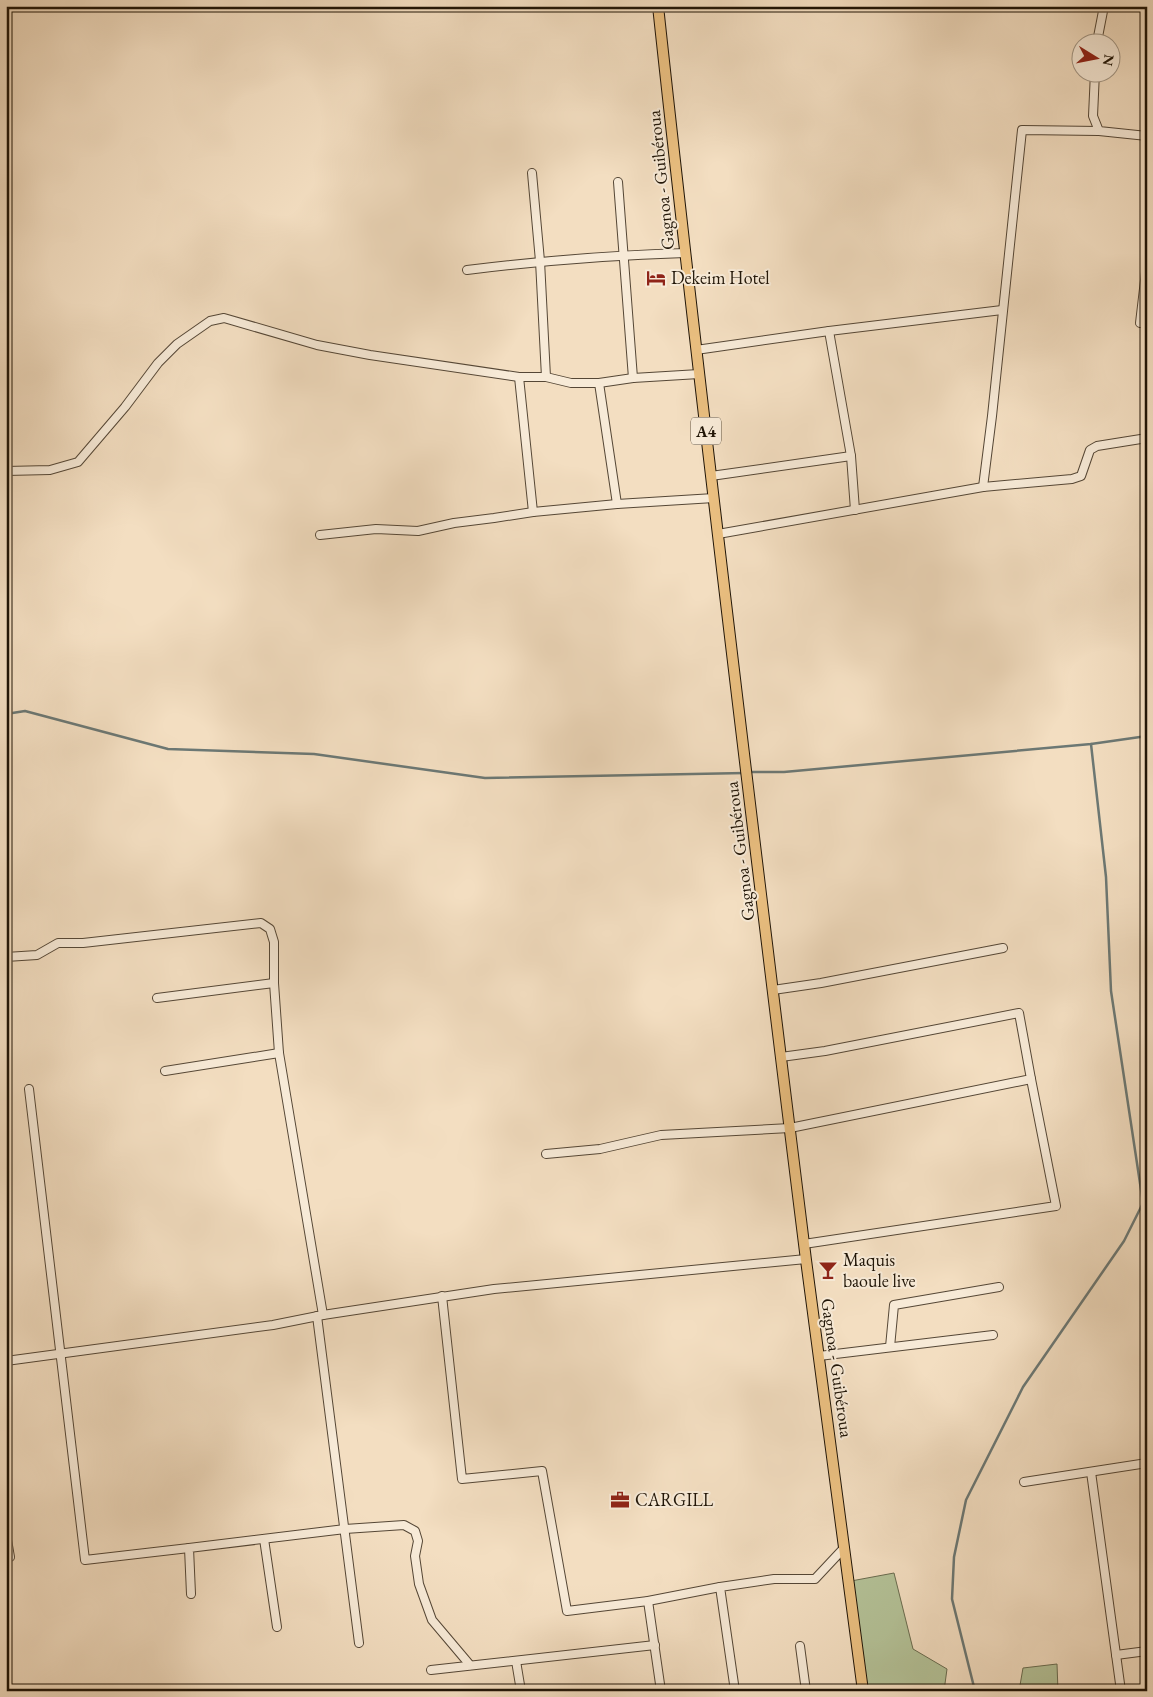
<svg xmlns="http://www.w3.org/2000/svg" width="1153" height="1697" font-family="'EB Garamond',serif">
  <rect width="100%" height="100%" fill="#f3dec1"/>
  <filter id="stains"><feTurbulence type="fractalNoise" baseFrequency=".004" numOctaves="4"/><feColorMatrix values="0 0 0 0 .2 0 0 0 0 .09 0 0 0 0 .02 0 0 0 .5 -.17"/></filter>
  <radialGradient id="worn" r=".72"><stop offset=".6" stop-color="#630" stop-opacity="0"/><stop offset="1" stop-color="#630" stop-opacity=".3"/></radialGradient>
  <g fill="#b4c298" stroke="#6a6c50">
    <path d="M894,1573L913,1649L947,1669L944,1691H864L851,1581Z"/>
    <path d="M1057,1664L1058,1691H1019L1023,1668Z"/>
  </g>
  <g fill="none" stroke-linecap="round" stroke-linejoin="round">
    <g stroke="#6c7874" stroke-width="2.5">
      <path d="M6,714L25,711L168,749L314,754L485,778L745,773"/>
      <path d="M1091,744L1106,877L1111,991L1143,1203H1147"/>
      <path d="M750,772H784L1091,744L1147,736"/>
      <path d="M975,1691L952,1599L954,1557L966,1500L1023,1387L1124,1241L1143,1203"/>
    </g>
    <g stroke="#554736" stroke-width="10">
      <g id="minor">
        <path d="M1097,42L1104,6"/>
        <path d="M1095,72L1093,116L1099,131L1147,136"/>
        <path d="M532,173L540,261L546,377"/>
        <path d="M618,182L633,378"/>
        <path d="M1147,263L1140,323H1147"/>
        <path d="M467,270C540,261 612,255 685,253"/>
        <path d="M829,331L851,456L855,510"/>
        <path d="M696,350L829,331L1002,310"/>
        <path d="M519,377L533,512"/>
        <path d="M599,383L617,504"/>
        <path d="M6,471L50,470L78,462L125,407L158,363L177,344L210,321L224,318L317,345L370,355L519,377H546L571,383H599L633,378L699,374"/>
        <path d="M711,476L851,456"/>
        <path d="M983,487L992,416L1022,130L1099,131"/>
        <path d="M718,534L983,487L1072,479L1081,476L1090,450L1097,446L1147,438"/>
        <path d="M320,535L376,529L418,531L454,523L494,518L533,512L617,504L714,498"/>
        <path d="M6,957L37,955L58,943H83L261,923L270,929L274,942V983L279,1053L323,1315"/>
        <path d="M773,990L821,983L1003,948"/>
        <path d="M157,998L274,983"/>
        <path d="M165,1071L279,1053"/>
        <path d="M29,1089L85,1560L189,1548"/>
        <path d="M546,1154L600,1149L661,1135L790,1128L1031,1079L1019,1013L825,1051L781,1057"/>
        <path d="M804,1244L1056,1206L1031,1079"/>
        <path d="M442,1296L462,1479L542,1471L567,1611L648,1601L720,1587"/>
        <path d="M317,1316L359,1643"/>
        <path d="M890,1347L894,1305L999,1287"/>
        <path d="M819,1356L993,1335"/>
        <path d="M6,1361L273,1325L323,1315L494,1289L806,1259"/>
        <path d="M1091,1472L1121,1691"/>
        <path d="M1024,1482L1147,1463"/>
        <path d="M6,1534L10,1557"/>
        <path d="M264,1539L277,1627"/>
        <path d="M191,1594L189,1548L345,1529L404,1525L415,1531L418,1541L415,1556L419,1584L432,1620L470,1665"/>
        <path d="M648,1601L661,1691"/>
        <path d="M800,1646L806,1691"/>
        <path d="M1116,1655L1147,1651"/>
        <path d="M516,1661L521,1691"/>
        <path d="M431,1670L655,1645"/>
        <path d="M735,1691L720,1587L774,1579H815L844,1548"/>
      </g>
    </g>
    <g stroke="#201507" stroke-width="12">
      <path id="major" d="M658,6C703,424 754,842 806,1260C824,1403 844,1547 863,1691"/>
    </g>
    <use href="#minor" stroke="#f7ead7" stroke-width="8"/>
    <use href="#major" stroke="#eabf80" stroke-width="10"/>
  </g>
  <defs>
    <g id="hotel-bare" transform="scale(1.5)"><path d="M-6-4.5h1.5V1H6V5H4.5V3h-9V5H-6ZM-4 0a1.8 1.8 0 1 1 3.6 0ZM.5 0V-2.5h3Q6-2.5 6 0Z" fill="#8f2418" stroke="#f7ead7" stroke-width="2.5" paint-order="stroke"/></g>
    <g id="bar-bare" transform="scale(1.5)"><path d="M-6-5H6L.8 .8V4.5H3.5V6h-7V4.5H-.8V.8Z" fill="#8f2418" stroke="#f7ead7" stroke-width="2.5" paint-order="stroke"/></g>
    <g id="office-bare" transform="scale(1.5)"><path d="M-6-3h4V-5.5h4V-3h4V5H-6ZM-1-4.5V-3h2v-1.5ZM-6 0V1H6V0Z" fill="#8f2418" stroke="#f7ead7" stroke-width="2.5" paint-order="stroke"/></g>
  </defs>
  <g fill-rule="evenodd">
    <use href="#hotel-bare" x="656" y="278"/>
    <use href="#bar-bare" x="828" y="1270"/>
    <use href="#office-bare" x="620" y="1500"/>
  </g>
  <g text-anchor="middle" stroke-width="4" stroke-linejoin="round" paint-order="stroke">
    <rect fill="#f7ead7" stroke="#605545" stroke-width="1" x="691" y="417.5" width="30" height="27" rx="4"/>
    <g font-size="16" font-weight="bold" fill="#201507">
      <text x="706" y="437">A4</text>
    </g>
    <g font-size="18" fill="#201507" stroke="#f7ead7">
      <text transform="translate(661 180) rotate(-96)" y="6">Gagnoa - Guibéroua</text>
      <text transform="translate(740 851) rotate(-97)" y="6">Gagnoa - Guibéroua</text>
      <text transform="translate(837 1368) rotate(82)" y="6">Gagnoa - Guibéroua</text>
    </g>
    <g font-size="18" fill="#201507" stroke="#f7ead7" text-anchor="start">
      <text x="671" y="284">Dekeim Hotel</text>
      <text x="843" y="1266">Maquis<tspan x="843" dy="21">baoule live</tspan></text>
      <text x="635" y="1506">CARGILL</text>
    </g>
  </g>
  <rect width="1153" height="1697" fill="none" stroke="#f3dec1" stroke-width="25"/>
  <rect x="8" y="8" width="1138" height="1682" fill="none" stroke="#201507" stroke-width="2.5"/>
  <rect x="12" y="12" width="1128" height="1672" fill="none" stroke="#201507"/>
  <g transform="translate(1096 58) rotate(100)"><circle r="24" fill="#f7ead7" stroke="#a19584"/>
  <path d="M0-4L9 19L0 12L-9 19Z" fill="#8f2418"/>
  <text y="-8" font-size="14" font-weight="bold" text-anchor="middle" fill="#201507">N</text>
  </g>
  <rect width="100%" height="100%" filter="url(#stains)"/>
  <rect width="100%" height="100%" fill="url(#worn)"/>
</svg>
